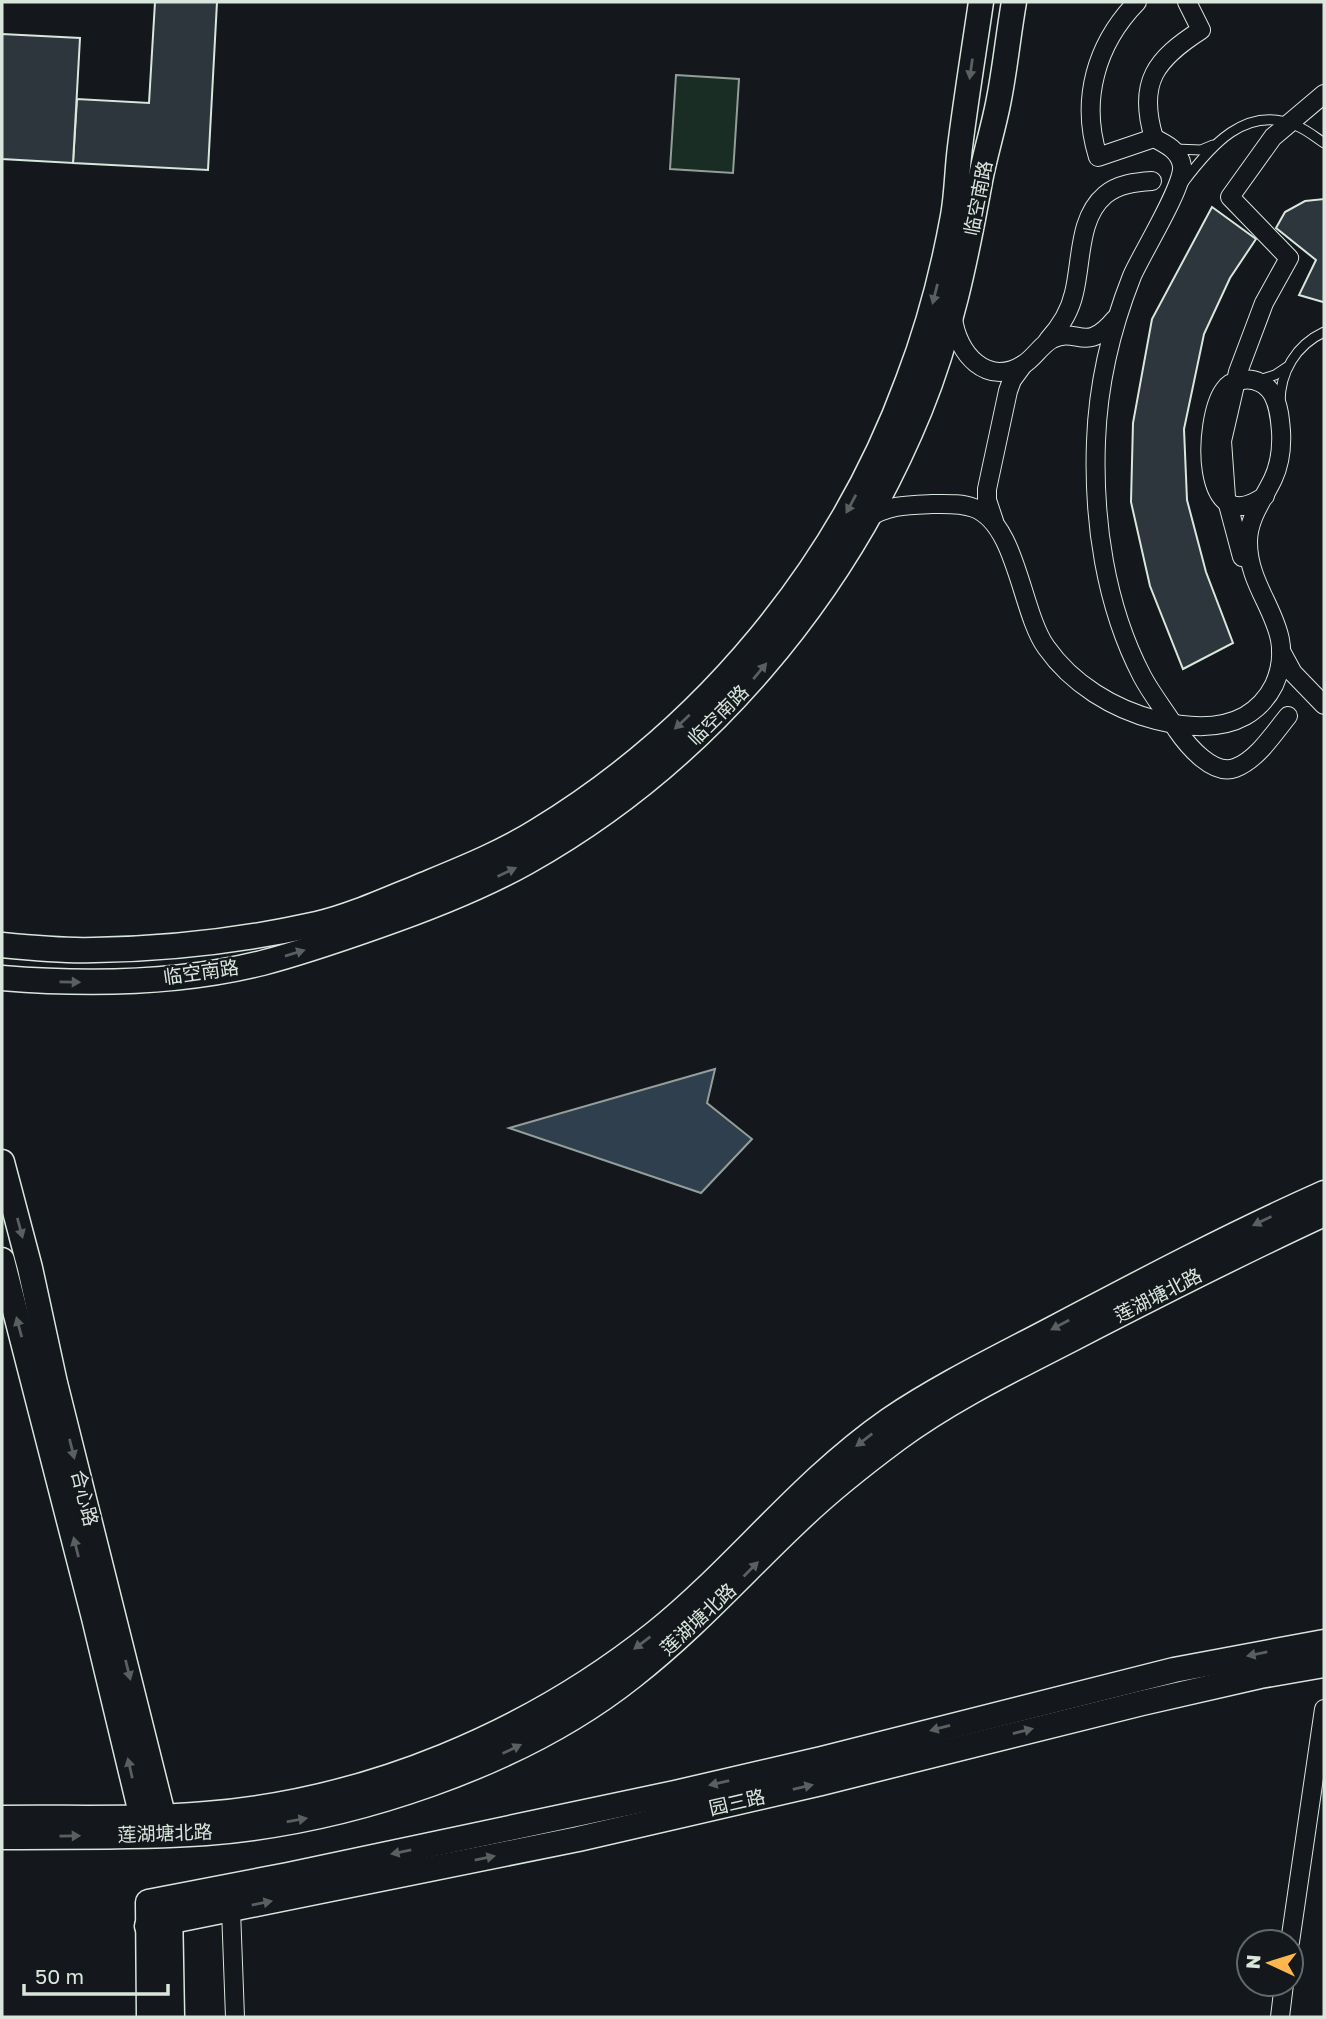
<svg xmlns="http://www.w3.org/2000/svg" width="1326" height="2019" font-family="'Golos Text','Noto Sans SC',sans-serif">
  <rect width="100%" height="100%" fill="#14181c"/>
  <path fill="#1a2d24" stroke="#939e99" stroke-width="2" d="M676,75L739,79L733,173L670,169Z"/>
  <path fill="#2f3f4d" stroke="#939e99" stroke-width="2" d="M715,1069L707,1103L752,1139L701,1193L509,1128Z"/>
  <g fill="#2c363c" stroke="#d8e6dc" stroke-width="2">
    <path d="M155,2H217L208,170L73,163L77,99L149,103Z"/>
    <path d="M2,34L80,38L73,163L2,159Z"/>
    <path d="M1324,199V302H1323L1299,295L1316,260L1276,228L1285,212L1305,201Z"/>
    <path d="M1212,207L1256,239L1230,278L1204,334L1184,429L1187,500L1206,572L1233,643L1183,669L1150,586L1131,502L1133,423L1152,319Z"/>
  </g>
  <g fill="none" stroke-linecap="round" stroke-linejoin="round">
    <g stroke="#d8e6dc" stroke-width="11">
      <g id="lane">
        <path d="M1175,149L1201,150L1213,145"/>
        <path d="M1183,183C1210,147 1246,103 1297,126C1307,130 1315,137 1324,143"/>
        <path d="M1259,380L1275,375L1287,367"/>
        <path d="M1280,403C1280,372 1296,345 1324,332"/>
      </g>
    </g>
    <g stroke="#d8e6dc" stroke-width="20">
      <g id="street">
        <path d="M1137,2C1096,44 1080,100 1098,157L1154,138C1137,82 1156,59 1201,30L1187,2"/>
        <path d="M1154,138C1166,144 1180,151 1182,166C1184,186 1142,253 1132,276C1111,329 1098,384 1096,441C1093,520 1105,605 1142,676C1152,695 1166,712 1177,730C1188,746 1213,776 1235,768C1257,760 1274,733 1288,716"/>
        <path d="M953,318C957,353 987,388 1024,364C1034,358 1041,345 1052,339C1078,326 1085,355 1115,319"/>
        <path d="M1048,340C1061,326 1070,311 1074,293C1082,261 1078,218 1105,195C1118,184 1136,182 1152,181"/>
        <path d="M866,519C888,505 906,505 932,504C946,504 961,503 974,508C1017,524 1021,612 1046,647C1072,684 1113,709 1156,720C1184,727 1218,731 1245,716C1257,709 1268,697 1274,685C1300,627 1248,597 1248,542C1248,518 1263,500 1273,479C1280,464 1282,448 1281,431C1280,419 1279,406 1273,395C1267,384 1255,378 1242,380C1234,381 1228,384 1224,390C1203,419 1199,542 1265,496"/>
        <path d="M994,521L987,500V489L1008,391L1012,380L1023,365"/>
        <path d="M1242,557L1226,497L1222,441L1238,372L1264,303L1289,258L1230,197L1273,137L1324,94"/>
        <path d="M1281,651L1293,673L1324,705"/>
        <path d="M231,1910L235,2017"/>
        <path d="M1290,1942L1324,1709"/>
        <path d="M1280,2017L1284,1984"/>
      </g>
    </g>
    <g stroke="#d8e6dc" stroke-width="27">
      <g id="secondary">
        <path d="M2,945C32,948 64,951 94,950C168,949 245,940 317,924C351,916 386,900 418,887C459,870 500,854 537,831C706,728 840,566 908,380C928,328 943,271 953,216C957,194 957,170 960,147C966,99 974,50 981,2"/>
        <path d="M2,978C88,985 178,984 262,963C300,953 338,940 375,927C427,909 479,889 527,862C705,762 843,598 920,410C950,336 966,259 980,181C985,155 993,129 998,104C1005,70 1008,36 1014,2"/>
        <path d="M2,1162L30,1268L55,1383L167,1831"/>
        <path d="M2,1260L94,1618L145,1830"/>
        <path d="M2,1818C69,1817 138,1820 206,1814C368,1801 528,1734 655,1633C737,1567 800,1482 889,1420C941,1385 999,1357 1054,1328C1143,1281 1232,1234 1324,1193"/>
        <path d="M2,1837C69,1836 138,1838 206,1833C348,1822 520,1766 633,1676C693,1629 743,1573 798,1521C829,1491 862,1465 897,1439C951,1399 1014,1369 1074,1338C1157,1295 1240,1253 1324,1214"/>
        <path d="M170,1906L172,2017"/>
        <path d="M147,1926L578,1839L821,1783L1142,1703L1260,1676L1324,1665"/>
        <path d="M149,2017L148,1902L288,1875L675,1793L822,1759L1174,1670L1324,1642"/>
      </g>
    </g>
    <use href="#lane" stroke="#14181c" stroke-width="9"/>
    <use href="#street" stroke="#14181c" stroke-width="18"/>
    <use href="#secondary" stroke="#14181c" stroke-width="24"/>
  </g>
  <defs><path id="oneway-solid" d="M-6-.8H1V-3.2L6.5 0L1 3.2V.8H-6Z" transform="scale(1.75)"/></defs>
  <g fill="#59605f">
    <use href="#oneway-solid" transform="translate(971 69) rotate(98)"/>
    <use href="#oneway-solid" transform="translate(935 294) rotate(104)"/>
    <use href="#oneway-solid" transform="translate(851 504) rotate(118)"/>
    <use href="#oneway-solid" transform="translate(760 671) rotate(-50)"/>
    <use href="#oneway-solid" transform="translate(682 722) rotate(137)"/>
    <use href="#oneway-solid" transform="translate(507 872) rotate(-25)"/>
    <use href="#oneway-solid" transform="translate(295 953) rotate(-17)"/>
    <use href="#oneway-solid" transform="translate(70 982) rotate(1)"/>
    <use href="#oneway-solid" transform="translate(1262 1221) rotate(154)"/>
    <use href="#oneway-solid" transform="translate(20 1228) rotate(75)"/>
    <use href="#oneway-solid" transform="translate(1060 1325) rotate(152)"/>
    <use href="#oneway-solid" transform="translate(19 1327) rotate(-105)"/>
    <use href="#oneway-solid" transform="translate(864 1440) rotate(142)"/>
    <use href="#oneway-solid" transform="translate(72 1449) rotate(76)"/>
    <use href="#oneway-solid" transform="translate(76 1547) rotate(-104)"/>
    <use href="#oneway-solid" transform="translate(751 1569) rotate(-45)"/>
    <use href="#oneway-solid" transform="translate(642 1643) rotate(143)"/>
    <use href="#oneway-solid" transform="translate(1257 1654) rotate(169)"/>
    <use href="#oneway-solid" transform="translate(128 1670) rotate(76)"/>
    <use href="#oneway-solid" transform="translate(940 1728) rotate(165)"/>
    <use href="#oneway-solid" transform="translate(1023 1731) rotate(-14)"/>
    <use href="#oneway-solid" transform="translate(512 1749) rotate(-26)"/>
    <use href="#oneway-solid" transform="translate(130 1768) rotate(-103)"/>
    <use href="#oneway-solid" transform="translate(719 1783) rotate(167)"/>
    <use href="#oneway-solid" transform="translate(803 1787) rotate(-13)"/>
    <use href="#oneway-solid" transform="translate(297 1820) rotate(-10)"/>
    <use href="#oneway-solid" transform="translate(70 1836) rotate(-1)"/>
    <use href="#oneway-solid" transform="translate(401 1852) rotate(168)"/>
    <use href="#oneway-solid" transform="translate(485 1858) rotate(-12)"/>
    <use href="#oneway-solid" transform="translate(262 1903) rotate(-11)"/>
  </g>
  <g text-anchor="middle" stroke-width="5" stroke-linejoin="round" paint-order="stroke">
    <g font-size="19" fill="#d8e6dc" stroke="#14181c">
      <text transform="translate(978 198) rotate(-79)" y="7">临空南路</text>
      <text transform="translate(718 715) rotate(-45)" y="7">临空南路</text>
      <text transform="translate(201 972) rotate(-8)" y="7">临空南路</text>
      <text transform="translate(1158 1295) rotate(-27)" y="7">莲湖塘北路</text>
      <text transform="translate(85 1498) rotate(76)" y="7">合心路</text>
      <text transform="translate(698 1619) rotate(-43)" y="7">莲湖塘北路</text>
      <text transform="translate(737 1802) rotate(-13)" y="7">园三路</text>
      <text transform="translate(165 1833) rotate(-2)" y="7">莲湖塘北路</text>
    </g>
  </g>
  <rect width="1326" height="2019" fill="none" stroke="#d8e6dc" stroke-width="7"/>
  <g transform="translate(1270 1963) rotate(274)"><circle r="33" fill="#14181c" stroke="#626a69" stroke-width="2"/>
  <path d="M0-5L12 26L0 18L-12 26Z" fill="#ffb74d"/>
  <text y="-10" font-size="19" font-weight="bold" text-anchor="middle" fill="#d8e6dc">N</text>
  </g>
  <path d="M24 1984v10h144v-10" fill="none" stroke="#d8e6dc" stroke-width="3.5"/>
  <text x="35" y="1984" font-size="21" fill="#d8e6dc" stroke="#14181c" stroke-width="5" paint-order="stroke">50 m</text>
</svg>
